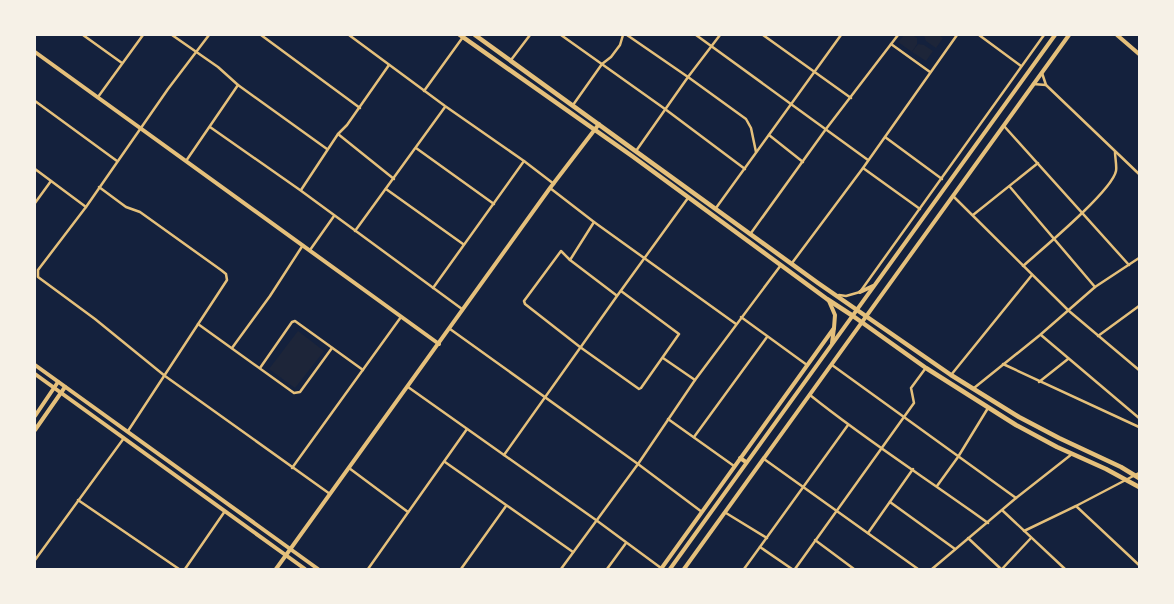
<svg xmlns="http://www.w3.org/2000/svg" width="1174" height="604" font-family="'IBM Plex Serif',serif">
  <rect width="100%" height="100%" fill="#14213d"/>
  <g fill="#1d2539">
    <path d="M904,35H913L917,38V44L912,52L898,42Z"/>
    <path d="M915,35H939L943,38L936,48L926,41L924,36Z"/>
    <path d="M918,44L924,45L933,51L926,61L912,52Z"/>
    <path d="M298,331L324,351L295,388L269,369Z"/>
  </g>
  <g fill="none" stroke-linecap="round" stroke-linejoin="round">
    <g stroke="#e5c07b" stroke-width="2.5">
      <path d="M83,35L122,63"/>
      <path d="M172,35L218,67L238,85L327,149"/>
      <path d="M209,35L168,89L86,207L38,270V277L95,319L165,376L330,494"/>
      <path d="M261,35L360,108"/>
      <path d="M349,35L445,106L524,161L554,184"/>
      <path d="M561,35L665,109L745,169"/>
      <path d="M627,35L688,77L746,119L751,128L756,152"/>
      <path d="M696,35L868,160"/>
      <path d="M763,35L851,98"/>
      <path d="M979,35L1021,66"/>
      <path d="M891,44L930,72"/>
      <path d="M511,60L530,35"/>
      <path d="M1042,73L1046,85L1139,174"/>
      <path d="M1033,84L1046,85"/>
      <path d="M424,91L463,37"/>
      <path d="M98,97L143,35"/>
      <path d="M35,101L117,161"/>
      <path d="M573,105L602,64L611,57L620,45L623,35"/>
      <path d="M1004,126L1129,265"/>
      <path d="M210,127L300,190L462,309"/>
      <path d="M338,134L394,179"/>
      <path d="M769,135L803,162"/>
      <path d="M885,137L942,179"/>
      <path d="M416,148L494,204"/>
      <path d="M636,151L688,77L720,35"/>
      <path d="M186,161L238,85"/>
      <path d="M863,168L920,209"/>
      <path d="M35,169L86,207"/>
      <path d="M99,187L126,207L140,212L221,270L226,274L227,280L128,431"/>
      <path d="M1010,187L1095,287"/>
      <path d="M550,188L594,222L736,324"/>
      <path d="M386,189L463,244"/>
      <path d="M301,190L338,134L347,125L389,65"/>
      <path d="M953,196L1069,311L1139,370"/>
      <path d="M35,203L51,181"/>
      <path d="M716,208L841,35"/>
      <path d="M973,215L1038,163"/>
      <path d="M594,222L570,260L561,251L524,301L525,304L580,347L639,389L641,388L679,334L621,291"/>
      <path d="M355,231L445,107"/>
      <path d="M751,233L826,129L898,35"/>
      <path d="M310,250L334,216"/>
      <path d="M570,260L616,295"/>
      <path d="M792,263L863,168L957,35"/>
      <path d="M1023,266C1041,250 1112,191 1116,171C1117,166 1115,158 1115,152"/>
      <path d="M433,288L524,161"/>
      <path d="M839,295L846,296L860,292L1044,35"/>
      <path d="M741,317L807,365"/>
      <path d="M198,324L294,393L300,392L332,348"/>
      <path d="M450,329L638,464L702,512"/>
      <path d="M1041,335L1139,418"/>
      <path d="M1098,336L1139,306"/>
      <path d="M232,348L270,296L303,245"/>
      <path d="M663,358L695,380"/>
      <path d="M1003,364L1139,427"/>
      <path d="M832,365L1016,498"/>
      <path d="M260,368L292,322L295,321L363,370"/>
      <path d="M951,375L1032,275"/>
      <path d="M1039,382L1068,359"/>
      <path d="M408,387L596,520L661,568"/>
      <path d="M974,388L1040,335L1095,287L1139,258"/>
      <path d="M810,395C867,441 929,480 988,523"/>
      <path d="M668,419L734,466"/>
      <path d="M694,437L767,337"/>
      <path d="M504,455L617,296L688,198"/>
      <path d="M764,459L918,569"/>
      <path d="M445,462L573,552"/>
      <path d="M292,468L401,317"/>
      <path d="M349,468L408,512"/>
      <path d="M937,486L958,457L988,408"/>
      <path d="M78,500L179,569"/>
      <path d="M890,502L955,549"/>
      <path d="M1076,506L1139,565"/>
      <path d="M1003,511L1065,569"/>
      <path d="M726,513L767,538"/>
      <path d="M1024,531L1076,506L1139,473"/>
      <path d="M868,533L913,469"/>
      <path d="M968,538L1001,569"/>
      <path d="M815,540L854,569"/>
      <path d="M760,547L792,569"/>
      <path d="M35,560L124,438"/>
      <path d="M185,569L225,511"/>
      <path d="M368,569L467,429"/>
      <path d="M461,569L506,506"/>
      <path d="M561,569L638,464L695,380L781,265"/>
      <path d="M607,569L626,543"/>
      <path d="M744,569L848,425"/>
      <path d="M795,569L914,403L911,388L925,369"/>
      <path d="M932,569L1016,498L1072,454"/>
      <path d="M1002,569L1031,538"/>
    </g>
    <g stroke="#e5c07b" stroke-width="4">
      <path d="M1117,35L1139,54"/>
      <path d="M35,52L439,344"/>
      <path d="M35,416L58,382"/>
      <path d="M35,430L65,387"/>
      <path d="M276,569L550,188L599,124"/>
      <path d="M661,569L834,328L835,315L829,301"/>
    </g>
    <g stroke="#e5c07b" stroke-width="4">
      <path d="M860,292L873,286"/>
      <path d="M832,343L834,328"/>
      <path d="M35,365L318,569"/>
      <path d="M35,374L305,569"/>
      <path d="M740,458L746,462"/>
      <path d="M670,569L1055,35"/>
      <path d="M684,569L1069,35"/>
    </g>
    <g stroke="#e5c07b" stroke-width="4.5">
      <path d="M460,35L632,156L827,299L853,316L926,368L1016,425L1057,447L1106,469L1139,487"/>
      <path d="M475,35L818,283L951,375L1019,417L1059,438L1121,467L1139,478"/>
    </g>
  </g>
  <rect width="1174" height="604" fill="none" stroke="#f6f1e7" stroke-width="72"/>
</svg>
